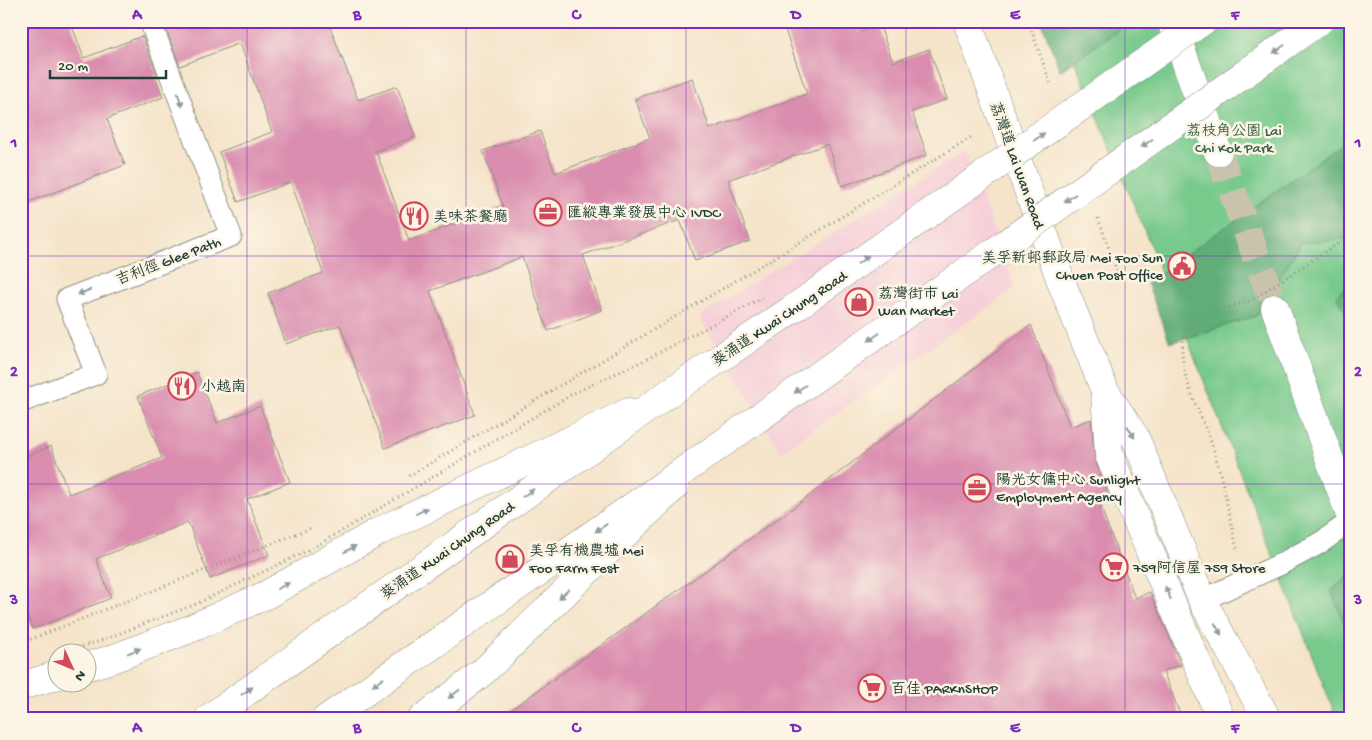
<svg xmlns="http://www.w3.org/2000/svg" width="1372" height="740" font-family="'Gochi Hand','LXGW WenKai TC',sans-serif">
  <rect width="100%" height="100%" fill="#fcf5e5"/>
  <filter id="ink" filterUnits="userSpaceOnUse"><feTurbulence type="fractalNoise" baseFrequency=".02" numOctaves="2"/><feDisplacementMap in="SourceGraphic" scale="10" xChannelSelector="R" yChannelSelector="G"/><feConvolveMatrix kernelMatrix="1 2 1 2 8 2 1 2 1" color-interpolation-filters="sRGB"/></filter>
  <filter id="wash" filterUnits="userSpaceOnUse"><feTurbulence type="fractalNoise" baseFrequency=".0096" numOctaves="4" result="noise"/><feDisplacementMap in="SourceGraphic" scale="20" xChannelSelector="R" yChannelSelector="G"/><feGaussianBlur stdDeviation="1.12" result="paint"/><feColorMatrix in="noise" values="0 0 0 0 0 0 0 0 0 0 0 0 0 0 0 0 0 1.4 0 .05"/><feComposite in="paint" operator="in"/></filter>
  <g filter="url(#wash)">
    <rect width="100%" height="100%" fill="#f5e4ca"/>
    <path fill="#f6cfd8" d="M965,151L1015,288L781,452L699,316Z"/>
    <path fill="#77c98c" stroke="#4b8360" d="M1058,21H1351V719H1337L1148,239Z"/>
    <g fill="#61ad78" stroke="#407556">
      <path d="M1041,21H1132L1060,71Z"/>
      <path d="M1351,137V238L1301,243L1256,316L1170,343L1147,283Z"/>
      <path d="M1351,281V323L1337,296Z"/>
      <path d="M1351,572V639L1331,591Z"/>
    </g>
    <g id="blocks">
      <g fill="#da8daf">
        <path d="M21,21H70L84,58L142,36L157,74L155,75L163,97L107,119L125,165L21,205Z"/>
        <path d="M179,21H328L358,100L397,86L415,137L376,151L409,241L503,206L483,151L540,131L555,173L650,138L635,99L692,78L710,129L807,94L782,21H856L860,32L879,24L893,62L929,49L947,99L912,112L927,155L879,173L842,186L827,144L728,180L750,241L695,261L680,220L583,255L602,310L548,331L522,257L430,291L475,415L385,448L340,325L286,344L268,293L323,273L291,182L238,202L219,152L272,132L240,43L180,66L165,26Z"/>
        <path d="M1031,325L1070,427L1091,419L1095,461L1109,496L1098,500L1135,598L1150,592L1181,665L1163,671L1182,719H498L793,508Z"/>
        <path d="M197,372L217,423L260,406L290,482L247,499L269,555L210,579L188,522L96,559L111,598L33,629L21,600L22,458L51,446L69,494L162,458L138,396Z"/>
      </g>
    </g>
  </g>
  <g filter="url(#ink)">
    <use href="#blocks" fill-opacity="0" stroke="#8a907f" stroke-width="1"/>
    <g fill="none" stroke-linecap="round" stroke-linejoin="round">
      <path stroke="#cac3ac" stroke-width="28" stroke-dasharray="28 14" stroke-linecap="butt" d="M1218,152L1275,308"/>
      <g stroke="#8a907f" stroke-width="23">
        <g id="lane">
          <path d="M21,402L96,374L67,299L231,236L150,21"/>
          <path d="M1202,600L1279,565L1320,543L1351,521"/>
        </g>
      </g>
      <g stroke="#8a907f" stroke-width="29">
        <g id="street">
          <path d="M967,21L1062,284L1105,391L1135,437L1202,600L1267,719"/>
          <path d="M1171,21L1218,152"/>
          <path d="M1275,308L1351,518"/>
          <path d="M1105,393L1109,455L1221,719"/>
        </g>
      </g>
      <g stroke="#8a907f" stroke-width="29">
        <g id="primary">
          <path d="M88,666L112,659L190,629L266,595L378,532L629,412"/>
          <path d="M21,686L58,675"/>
          <path d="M422,719L483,672L674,487"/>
        </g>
      </g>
      <g stroke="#8a907f" stroke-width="29">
        <g id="highway">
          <path d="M208,719L669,393L794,308"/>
          <path d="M326,719L625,512L970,269"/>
        </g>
      </g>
      <g stroke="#8a907f" stroke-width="3" stroke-dasharray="1 4" stroke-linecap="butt">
        <path d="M1028,21L1051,85"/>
        <path d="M1098,218L1120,279"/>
        <path d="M1215,311C1203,317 1188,324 1184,338C1175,369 1202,415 1212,445C1223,478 1229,515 1237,549"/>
        <path d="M409,476L822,229L973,136"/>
        <path d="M21,643L311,528"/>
      </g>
      <use href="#lane" stroke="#fff" stroke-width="21"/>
      <use href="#street" stroke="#fff" stroke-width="28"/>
      <use href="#primary" stroke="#fff" stroke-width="28"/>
      <use href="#highway" stroke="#fff" stroke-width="28"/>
      <g stroke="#8a907f" stroke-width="29" stroke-linecap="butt">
        <g id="highway-bridge">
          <path d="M970,269L1319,21"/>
          <path d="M794,308L1203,21"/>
        </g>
      </g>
      <g stroke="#8a907f" stroke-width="3" stroke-dasharray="1 4" stroke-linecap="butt">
        <path d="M1215,311L1250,301L1351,235"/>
        <path d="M63,652L97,642L196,604L313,548L576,392L647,359L762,298"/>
      </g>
      <use href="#highway-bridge" stroke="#fff" stroke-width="28"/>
    </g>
    <defs><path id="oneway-solid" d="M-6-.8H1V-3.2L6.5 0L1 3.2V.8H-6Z" transform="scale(1.25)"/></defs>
    <g fill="#8f9e9a">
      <use href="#oneway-solid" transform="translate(1279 49) rotate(145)"/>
      <use href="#oneway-solid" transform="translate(180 100) rotate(70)"/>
      <use href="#oneway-solid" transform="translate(1039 137) rotate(-35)"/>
      <use href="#oneway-solid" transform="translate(1147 143) rotate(145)"/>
      <use href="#oneway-solid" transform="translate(1070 198) rotate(145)"/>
      <use href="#oneway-solid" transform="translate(863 260) rotate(-35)"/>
      <use href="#oneway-solid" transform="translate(84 292) rotate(159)"/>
      <use href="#oneway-solid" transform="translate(874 337) rotate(145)"/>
      <use href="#oneway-solid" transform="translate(800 389) rotate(145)"/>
      <use href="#oneway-solid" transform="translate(1131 432) rotate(59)"/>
      <use href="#oneway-solid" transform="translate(528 493) rotate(-35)"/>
      <use href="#oneway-solid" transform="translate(422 511) rotate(-26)"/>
      <use href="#oneway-solid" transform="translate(601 528) rotate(146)"/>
      <use href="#oneway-solid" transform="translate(350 549) rotate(-30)"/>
      <use href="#oneway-solid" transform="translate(283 586) rotate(-28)"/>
      <use href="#oneway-solid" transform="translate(1168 593) rotate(-113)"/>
      <use href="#oneway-solid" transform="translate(564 594) rotate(136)"/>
      <use href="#oneway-solid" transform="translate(1218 629) rotate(61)"/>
      <use href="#oneway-solid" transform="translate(134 651) rotate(-21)"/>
      <use href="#oneway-solid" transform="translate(378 682) rotate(145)"/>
      <use href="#oneway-solid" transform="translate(247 691) rotate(-35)"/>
      <use href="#oneway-solid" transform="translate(454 694) rotate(143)"/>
    </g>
  </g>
  <path fill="none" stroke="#7b2cbf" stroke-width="1" stroke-opacity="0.55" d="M247,21V719M466,21V719M686,21V719M906,21V719M1125,21V719M21,256H1351M21,484H1351"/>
  <defs>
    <g id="office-ring" transform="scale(1.4375)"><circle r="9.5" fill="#fcf5e5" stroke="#d1495b" stroke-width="1.5"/><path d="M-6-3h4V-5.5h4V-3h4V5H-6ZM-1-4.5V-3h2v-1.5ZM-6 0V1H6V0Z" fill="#d1495b"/></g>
    <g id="restaurant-ring" transform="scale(1.4375)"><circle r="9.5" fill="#fcf5e5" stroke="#d1495b" stroke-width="1.5"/><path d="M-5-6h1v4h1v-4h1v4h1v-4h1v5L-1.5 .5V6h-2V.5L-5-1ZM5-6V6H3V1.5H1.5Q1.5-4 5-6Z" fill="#d1495b"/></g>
    <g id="civic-ring" transform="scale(1.4375)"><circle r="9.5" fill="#fcf5e5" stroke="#d1495b" stroke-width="1.5"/><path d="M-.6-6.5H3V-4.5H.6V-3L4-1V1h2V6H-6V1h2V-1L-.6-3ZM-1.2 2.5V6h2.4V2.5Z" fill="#d1495b"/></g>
    <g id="shop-ring" transform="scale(1.4375)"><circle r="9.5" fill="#fcf5e5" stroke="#d1495b" stroke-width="1.5"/><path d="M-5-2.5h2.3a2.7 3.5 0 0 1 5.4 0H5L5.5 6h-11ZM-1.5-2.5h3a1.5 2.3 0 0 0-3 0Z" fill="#d1495b"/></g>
    <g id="supermarket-ring" transform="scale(1.4375)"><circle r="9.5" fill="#fcf5e5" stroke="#d1495b" stroke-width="1.5"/><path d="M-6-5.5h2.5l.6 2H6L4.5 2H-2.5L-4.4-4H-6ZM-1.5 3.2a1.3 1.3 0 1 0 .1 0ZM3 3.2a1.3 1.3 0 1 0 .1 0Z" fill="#d1495b"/></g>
  </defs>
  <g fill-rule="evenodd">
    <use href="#office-ring" x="548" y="212"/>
    <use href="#restaurant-ring" x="414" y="216"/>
    <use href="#civic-ring" x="1182" y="266"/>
    <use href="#shop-ring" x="859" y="302"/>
    <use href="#restaurant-ring" x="182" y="386"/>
    <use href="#office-ring" x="977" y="488"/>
    <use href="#shop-ring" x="510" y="559"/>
    <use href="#supermarket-ring" x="1114" y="567"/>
    <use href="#supermarket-ring" x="872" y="688"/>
  </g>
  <g text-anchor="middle" stroke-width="5" stroke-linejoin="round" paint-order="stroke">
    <g font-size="15" fill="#35604a" stroke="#fcf5e5">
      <text x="1234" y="135">荔枝角公園 Lai<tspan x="1234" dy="17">Chi Kok Park</tspan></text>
    </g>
    <g font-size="15" fill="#1f3d34" stroke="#fcf5e5">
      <text transform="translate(1018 165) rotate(70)" y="5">荔灣道 Lai Wan Road</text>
      <text transform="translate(168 260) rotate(-21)" y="5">吉利徑 Glee Path</text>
      <text transform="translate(779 318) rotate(-34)" y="5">葵涌道 Kwai Chung Road</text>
      <text transform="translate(447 550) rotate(-35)" y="5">葵涌道 Kwai Chung Road</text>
    </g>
    <g font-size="15" fill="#1f3d34" stroke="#fcf5e5" text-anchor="start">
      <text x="567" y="217">匯縱專業發展中心 IVDC</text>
      <text x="433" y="221">美味茶餐廰</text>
      <text x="1163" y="262" text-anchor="end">美孚新邨郵政局 Mei Foo Sun<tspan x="1163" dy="17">Chuen Post Office</tspan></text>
      <text x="878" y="298">荔灣街市 Lai<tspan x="878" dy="17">Wan Market</tspan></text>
      <text x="201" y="391">小越南</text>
      <text x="996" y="484">陽光女傭中心 Sunlight<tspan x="996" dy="17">Employment Agency</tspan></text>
      <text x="529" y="555">美孚有機農墟 Mei<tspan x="529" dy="17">Foo Farm Fest</tspan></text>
      <text x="1133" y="572">759阿信屋 759 Store</text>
      <text x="891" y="693">百佳 PARKnSHOP</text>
    </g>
  </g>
  <rect width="1372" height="740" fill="none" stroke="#fcf5e5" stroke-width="55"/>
  <g transform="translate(72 668) rotate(134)"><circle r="24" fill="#fcf5e5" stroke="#a4ab9e"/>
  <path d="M0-4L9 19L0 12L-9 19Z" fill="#d1495b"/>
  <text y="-8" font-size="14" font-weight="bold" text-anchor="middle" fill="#1f3d34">N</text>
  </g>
  <path d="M50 70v8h116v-8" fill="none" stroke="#1f3d34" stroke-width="2.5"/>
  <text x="58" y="70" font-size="15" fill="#1f3d34" stroke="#fcf5e5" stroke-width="4" paint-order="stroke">20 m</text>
  <rect x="28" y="28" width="1316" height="684" fill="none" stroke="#7b2cbf" stroke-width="2"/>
  <g font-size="16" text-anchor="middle" font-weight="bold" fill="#7b2cbf">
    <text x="137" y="19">A</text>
    <text x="357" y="19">B</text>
    <text x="576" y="19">C</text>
    <text x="796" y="19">D</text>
    <text x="1015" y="19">E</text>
    <text x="1235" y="19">F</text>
    <text x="14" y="147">1</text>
    <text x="1358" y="147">1</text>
    <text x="14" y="376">2</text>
    <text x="1358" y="376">2</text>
    <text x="14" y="604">3</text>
    <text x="1358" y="604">3</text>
    <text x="137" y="732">A</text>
    <text x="357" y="732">B</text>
    <text x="576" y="732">C</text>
    <text x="796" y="732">D</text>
    <text x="1015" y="732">E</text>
    <text x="1235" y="732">F</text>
  </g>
</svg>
